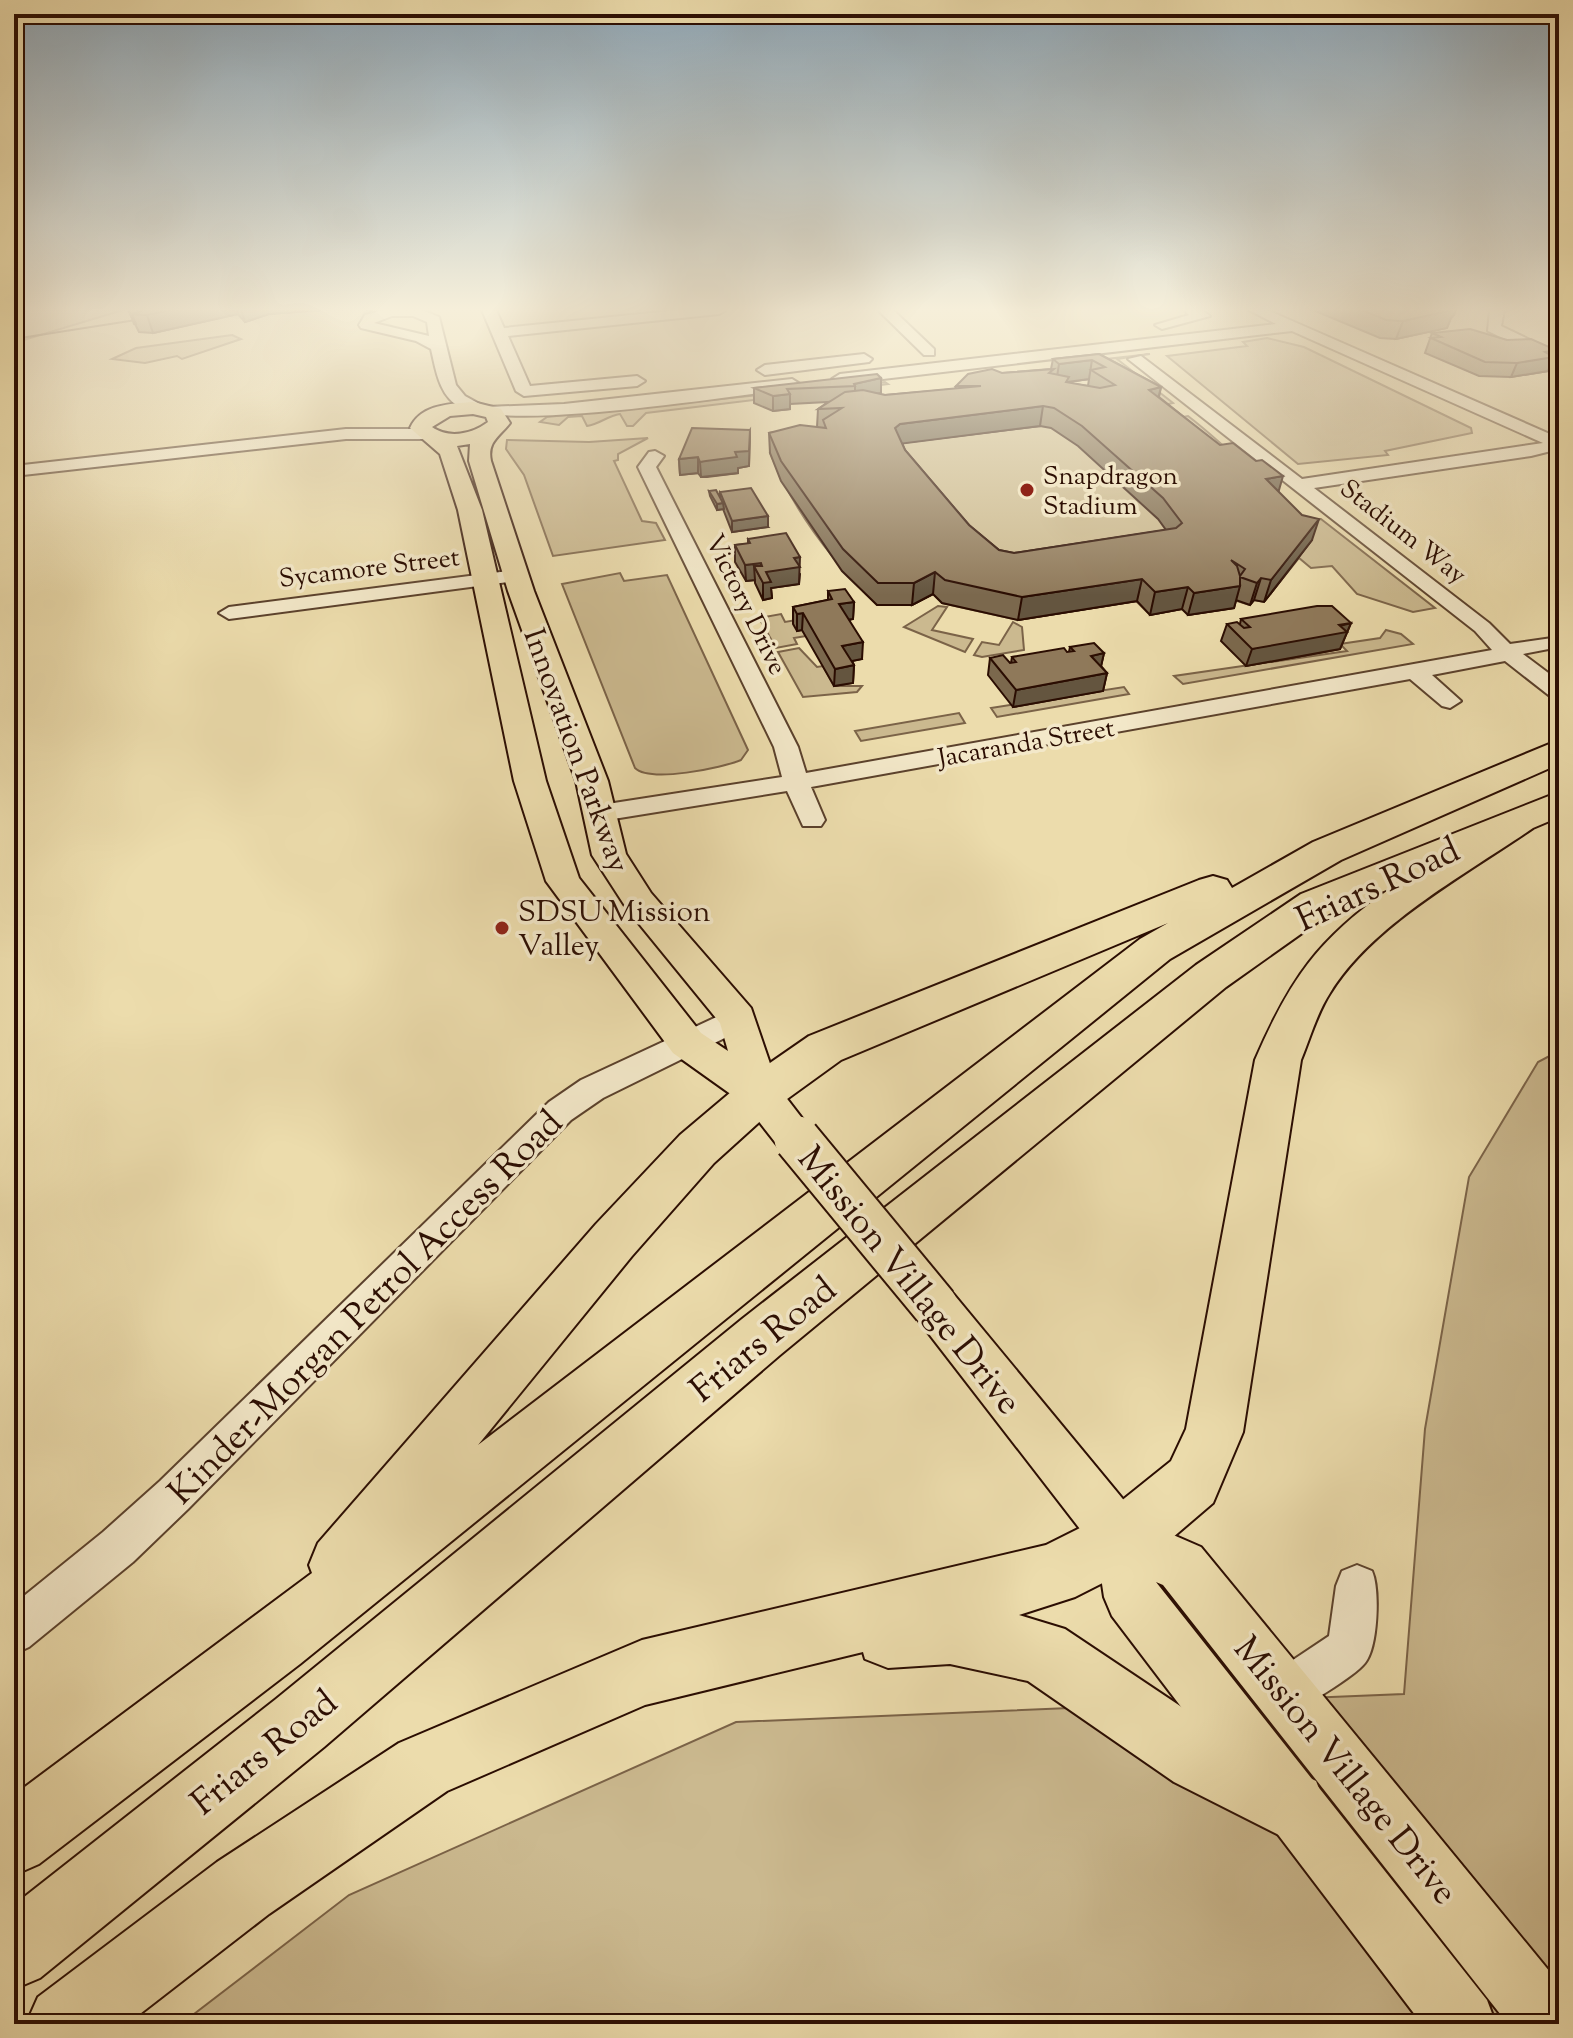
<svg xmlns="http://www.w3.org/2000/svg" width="1573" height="2038" font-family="'Sorts Mill Goudy',serif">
  <rect width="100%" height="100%" fill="#ecdcac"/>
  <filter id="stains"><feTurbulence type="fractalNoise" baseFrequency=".0025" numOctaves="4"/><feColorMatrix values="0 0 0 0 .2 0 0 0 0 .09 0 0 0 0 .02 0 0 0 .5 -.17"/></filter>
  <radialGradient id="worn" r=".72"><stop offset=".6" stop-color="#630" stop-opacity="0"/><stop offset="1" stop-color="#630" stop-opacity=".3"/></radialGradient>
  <g fill="#cbb98f" stroke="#7b6348" stroke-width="2">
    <path d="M30,310H123L14,343V313Z"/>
    <path d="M232,335L241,339L182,359L177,356L145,363L112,359L136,348Z"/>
    <path d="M1267,338L1304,347L1471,428L1472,433L1385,451L1388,455L1298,464L1167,356L1247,346L1243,342Z"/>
    <path d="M1150,354L1117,359L1173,403L1146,409L1166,420L1188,416C1230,448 1265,487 1305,522L1321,519L1435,608L1413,612L1357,594L1332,566L1311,568L1299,558L1264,602L1254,600L1250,605L1234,600L1233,608L1188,615L1182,609L1150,615L1136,601L1018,620L942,603L933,594L912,605H877C833,562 793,510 770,453L1100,386L1089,379L1056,383L1106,359Z"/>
    <path d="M885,382L888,384L646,413L633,426H627L620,414C607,416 600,424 587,426L582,416L568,417L559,425L540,422L547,417Z"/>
    <path d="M648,438L618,454V460L614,461L642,521L656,523L665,540L553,556L524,475L506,449L507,440L589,442Z"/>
    <path d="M620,573L624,581L667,575L748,750L741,760C722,768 650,783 635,768L562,584Z"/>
    <path d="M938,606L947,607L932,630L973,639L965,652L904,627Z"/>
    <path d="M781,614L785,622L796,620L806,636L794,638L797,644L776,648L759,618Z"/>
    <path d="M1013,622L1022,627L1024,650L982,657L974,655L982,642L999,645Z"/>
    <path d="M1386,630L1401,634L1413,644L1183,684L1174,676L1347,651L1340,644L1380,638Z"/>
    <path d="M799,648L817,667L823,666L834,686H862L857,692L803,697L778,652Z"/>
    <path d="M1124,687L1129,694L997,717L991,708Z"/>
    <path d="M959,713L965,723L861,741L855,731Z"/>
    <path d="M1559,1051V2024H181L349,1895L736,1722L1404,1694L1425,1429L1469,1177L1538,1062Z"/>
  </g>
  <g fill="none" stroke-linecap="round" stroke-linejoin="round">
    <g stroke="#5b412c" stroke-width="4">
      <g id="minor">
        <path d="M383,310H422L439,317L456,385L465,396L485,407L564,404L792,379L800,384L792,389C726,396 509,432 460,407C439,396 436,370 431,349L416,341L361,328L359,325L365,315ZM392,316H413L427,322L429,336L374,323Z"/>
        <path d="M482,310H496L504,328L680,310H726L719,314L508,336L530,386L637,376L645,381L637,386L524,396L516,391Z"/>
        <path d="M878,310H893L934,349V355H924Z"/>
        <path d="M1184,310H1202L1210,316L1162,329L1155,325L1189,315Z"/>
        <path d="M1249,310H1267L1559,438V449L1531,456L1314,488L1489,623L1510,644L1559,637V647L1523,654L1559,681V699L1551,697L1505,661L1432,675L1461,701L1450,708L1442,706L1410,679L811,787L825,820L821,826H803L787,791L601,821L592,819L588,813L592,807L601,805L782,777L774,747L638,467L649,452L655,451L664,456L656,467L798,747L806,773L1492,650L1475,631L1128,359L1141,356L1302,479L1543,443L1292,331L840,384L832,379L840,374L1276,324Z"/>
        <path d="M1490,310H1504L1501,326L1559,354V365L1488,331Z"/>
        <path d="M864,354L872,359L869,362L765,375L757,370L765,365Z"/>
        <path d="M346,429H426L434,434L426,439H346L14,476V466Z"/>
        <path d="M516,570L523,572L526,576L523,580L229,619L219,613L229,607Z"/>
        <path d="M738,1007L749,1010L753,1018L749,1026L603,1098L571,1120L188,1509L133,1562L29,1647L14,1654V1604L103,1532L160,1481L549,1102L581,1080Z"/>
        <path d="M1357,1565L1372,1571C1380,1589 1378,1647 1365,1663C1354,1677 1302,1708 1285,1715L1269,1708L1262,1692L1269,1676L1329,1636L1336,1586L1342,1571Z"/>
      </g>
    </g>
    <g stroke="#2b0d02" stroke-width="4">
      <g id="major">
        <path d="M473,402L501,409L510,423C499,437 487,442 491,461L534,591L608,781L626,854L651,893L751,1008L778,1087L818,1139L812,1151L797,1156L782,1151L746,1105L673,1053L546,881L514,781L458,510L440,454L410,428C421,404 450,404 473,402ZM473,414L486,417L488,422C472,434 449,439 432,427L450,416ZM470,444L469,461L508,591L576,781L592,855L627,909L720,1023L728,1051L701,1033L579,878L546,781L482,510L457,446Z"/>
        <path d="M935,1285L951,1291L1141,1521L1201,1547L1559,1983V2024H1508L1163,1585L1156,1582L1487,2000L1496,2024H1422L1112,1616L1104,1597L1097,1551L919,1321L912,1306L919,1291Z"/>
      </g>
    </g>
    <g stroke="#2b0d02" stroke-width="4">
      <g id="highway">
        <path d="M1559,740V764L1341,860L1170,959L300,1664L39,1864L14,1875V1795L312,1573L309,1565L318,1543L596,1224L680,1135L744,1081L809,1036L1199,880L1213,876L1227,880L1232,888L1313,842ZM1168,923L1140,939L478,1445L632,1256L714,1163L776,1107L841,1060Z"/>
        <path d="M1559,792V817L1533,828C1468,873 1372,924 1330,993C1317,1013 1310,1038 1301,1060L1243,1432L1213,1503L1144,1562L1075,1597L1019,1615L1065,1629L1222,1734L1316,1781L1326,1806L1316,1831L1291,1841L1174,1782L1028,1681L950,1664L888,1668L865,1659L863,1652L645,1705L447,1791L269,1914L127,2024H26L38,1997L217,1862L399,1743L642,1640L1046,1545L1100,1518L1171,1461L1186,1429L1255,1060C1290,979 1318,939 1391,888L1329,914L1226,987L780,1355L324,1747L40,1978L14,1989V1905L276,1699L742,1319L1196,965L1301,894Z"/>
      </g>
    </g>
    <use href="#minor" fill="#f3e8c9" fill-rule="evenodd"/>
    <use href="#major" fill="#ecdcac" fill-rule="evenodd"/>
    <use href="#highway" fill="#ecdcac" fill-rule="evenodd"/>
    <path stroke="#2b0d02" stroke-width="2" d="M14,339L200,310"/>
    <g stroke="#2b0d02" stroke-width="49" stroke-linecap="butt">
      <path id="major-bridge" d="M797,1139L935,1306"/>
    </g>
    <use href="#major-bridge" stroke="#ecdcac" stroke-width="45"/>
  </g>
  <g fill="#7b684d" stroke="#2b0d02" stroke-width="2" fill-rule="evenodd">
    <path d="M128,310H322L269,314L245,322L238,314L153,333L139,332Z"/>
    <path d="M1313,310H1456L1454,315L1451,318L1447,328L1396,339L1380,338Z"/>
    <path d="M1432,333L1507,340L1556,350L1548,371L1511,377L1479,376L1425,353Z"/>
    <path d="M1099,354L1161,387L1159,397L1278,492L1312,540L1264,602L1254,600L1250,605L1236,600L1234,608L1188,615L1182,609L1150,615L1137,601L1018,620L942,603L933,594L912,605H877L842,571L781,481L770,453L769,433L817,427L818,409L828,402L790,404V409L773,411L754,403V388L881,378V393L878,394L885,395L955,389L956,386L1002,373L1051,369L1053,359ZM1089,379L1088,386L1068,383V382ZM1040,426L1051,428L1078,446L1158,519L1166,530L1014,553L999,550L969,525L905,450L902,443Z"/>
    <path d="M750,430L749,466L738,468V473L707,477H701L698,473L680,475L679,459Z"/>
    <path d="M709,491L720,498V492L768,527L732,532L723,509L717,510L710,496Z"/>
    <path d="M748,539L800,574L799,584L771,588L772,598L763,600L755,583V580L746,581L735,562V545L748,544Z"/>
    <path d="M828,591L854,602L853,619L849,620L862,659L852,661L854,665L853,683L834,686L802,630L797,631L793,624V607L828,600Z"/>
    <path d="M1241,619L1351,623L1340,649L1246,666L1221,641L1227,624H1240Z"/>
    <path d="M1070,647L1104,653L1101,666L1107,673L1103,691L1013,707L988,675L990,658L1010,663H1011L1012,657L1069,652Z"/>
  </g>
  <g fill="#64553f" stroke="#2b0d02" stroke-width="2">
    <path d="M129,310H237L238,314L153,333L147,315L132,314L136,324H134Z"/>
    <path d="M241,310H322L269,314L245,322Z"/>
    <path d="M1449,310H1456L1454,315L1451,318L1447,328L1396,339L1403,321Z"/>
    <path d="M1556,350L1548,371L1511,377L1517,363L1545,352Z"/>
    <path d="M1092,360L1089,379L1068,382L1066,396L1056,383L1059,364Z"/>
    <path d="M881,378V393L855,398V386L854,384Z"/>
    <path d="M1161,387L1156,407L1149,390Z"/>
    <path d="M790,394V409L773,411V396Z"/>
    <path d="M1043,406L1040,426L899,444L895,428L900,424Z"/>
    <path d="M750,430L749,466L738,468V473L701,477L700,462L735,452Z"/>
    <path d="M698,457V473L680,475L679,459Z"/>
    <path d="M1283,476L1277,497L1266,479Z"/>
    <path d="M723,503L724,509L717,510V504Z"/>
    <path d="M768,516V527L732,532V521Z"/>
    <path d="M1319,519L1312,540L1264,602L1271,580Z"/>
    <path d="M800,557L799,584L771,588L772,598L763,600V583L766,572L794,558Z"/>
    <path d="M761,563V579L754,566L755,580L746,581L745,565Z"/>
    <path d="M935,572L933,594L912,605L914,583Z"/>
    <path d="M1261,578L1254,600L1250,605L1257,583Z"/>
    <path d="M1142,579L1137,601L1018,620L1022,597Z"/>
    <path d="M1240,586L1234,608L1188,615L1194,593Z"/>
    <path d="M1188,587L1182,609L1150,615L1155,592Z"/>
    <path d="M854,602L853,619L839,621V604Z"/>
    <path d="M803,613L802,630L797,631V614Z"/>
    <path d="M1351,623L1340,649L1246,666L1252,649Z"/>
    <path d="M863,642L862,659L842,663V646Z"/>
    <path d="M1104,653L1100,671L1091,656Z"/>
    <path d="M854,665L853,683L834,686L835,669Z"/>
    <path d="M1107,673L1103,691L1013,707L1016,690Z"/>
  </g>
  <g fill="#8f795a" stroke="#2b0d02" stroke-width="2" fill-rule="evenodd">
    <path d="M144,310H170L147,315L132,314Z"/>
    <path d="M1362,310H1452L1403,321L1386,320Z"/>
    <path d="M1470,329L1507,340L1531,339L1556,350L1545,352L1554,357L1517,363L1485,362L1431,338L1441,337L1432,333Z"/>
    <path d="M1099,354L1161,387L1149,390L1220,445L1233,443L1256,461L1262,460L1283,476L1266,479L1302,515L1319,519L1271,580L1261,578L1257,583L1240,577V586L1194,593L1188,587L1155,592L1142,579L1022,597L945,580L935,572L914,583H878L843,549L781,461L769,433L800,425L826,428L823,420L842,408L818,409L845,392L863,390L885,395L981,386H956L968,374L992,369L1002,373L1054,369L1049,373L1069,377L1066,382L1100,388L1115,385L1091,370L1105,367L1092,360L1059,364L1053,359ZM1043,406L1054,408L1082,426L1163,498L1182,523L1176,528L1014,553L999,550L969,525L905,450L895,428L900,424ZM1231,560L1245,569L1240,576L1237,566Z"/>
    <path d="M877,374L881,378L854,384L855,386L787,389L790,394L773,396L754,388Z"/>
    <path d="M692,428L750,430L749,451L735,452L737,457L706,461L700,462L698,457L679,459Z"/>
    <path d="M751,488L768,516L732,521L720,492Z"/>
    <path d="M716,490L723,503L717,504L709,491Z"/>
    <path d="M786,533L800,557L794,558L800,567L766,572L771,582L763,583L754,566H762L761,563L745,565L735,545L750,543L748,539Z"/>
    <path d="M845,589L854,602L839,604L863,642L842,646L854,665L835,669L803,613L797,614L793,607L832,599L828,591Z"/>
    <path d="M1317,606H1332L1351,623L1339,625L1347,632L1252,649L1227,624L1237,622L1244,628L1250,627L1241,619Z"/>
    <path d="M1094,643L1104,653L1091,656L1107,673L1016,690L990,658L1003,655L1010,663L1016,662L1012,657L1064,648L1067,652L1074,651L1070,647Z"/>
  </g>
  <linearGradient id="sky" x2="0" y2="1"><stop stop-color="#8fa8b9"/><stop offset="0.52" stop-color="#f6efda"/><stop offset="1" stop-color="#f6efda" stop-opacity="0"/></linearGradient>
  <rect width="1573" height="595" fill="url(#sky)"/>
  <g fill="#8f2418" stroke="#f3e8c9" stroke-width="3">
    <circle cx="1027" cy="490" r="8"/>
    <circle cx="502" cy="928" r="8"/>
  </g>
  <g text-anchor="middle" stroke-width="7" stroke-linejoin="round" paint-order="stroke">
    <g font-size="26" fill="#2b0d02" stroke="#f3e8c9" text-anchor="start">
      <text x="1043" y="484">Snapdragon<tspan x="1043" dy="30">Stadium</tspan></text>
    </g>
    <g font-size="26" fill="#2b0d02" stroke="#f3e8c9">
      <text transform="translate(1404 531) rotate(38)" y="9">Stadium Way</text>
      <text transform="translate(369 567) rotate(-7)" y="9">Sycamore Street</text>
      <text transform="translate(747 604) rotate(64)" y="9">Victory Drive</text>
      <text transform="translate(1026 742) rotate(-10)" y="9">Jacaranda Street</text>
    </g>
    <g font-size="30" fill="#2b0d02" stroke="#f3e8c9">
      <text transform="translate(577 750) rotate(70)" y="10">Innovation Parkway</text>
    </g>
    <g font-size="30" fill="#2b0d02" stroke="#f3e8c9" text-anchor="start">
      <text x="518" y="921">SDSU Mission<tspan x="518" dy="34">Valley</tspan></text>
    </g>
    <g font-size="36" fill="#2b0d02" stroke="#f3e8c9">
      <text transform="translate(1377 883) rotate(-25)" y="13">Friars Road</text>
      <text transform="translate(911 1279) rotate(51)" y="13">Mission Village Drive</text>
      <text transform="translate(364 1306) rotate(-45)" y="13">Kinder-Morgan Petrol Access Road</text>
      <text transform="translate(762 1338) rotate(-39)" y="13">Friars Road</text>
      <text transform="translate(263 1751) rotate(-39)" y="13">Friars Road</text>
      <text transform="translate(1347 1769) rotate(51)" y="13">Mission Village Drive</text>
    </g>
  </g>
  <rect width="1573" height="2038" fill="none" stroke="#ecdcac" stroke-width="48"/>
  <rect x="16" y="16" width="1541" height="2006" fill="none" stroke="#2b0d02" stroke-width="4"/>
  <rect x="24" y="24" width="1525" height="1990" fill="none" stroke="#2b0d02" stroke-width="2"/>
  <rect width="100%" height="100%" filter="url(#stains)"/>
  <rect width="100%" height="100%" fill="url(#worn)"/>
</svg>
